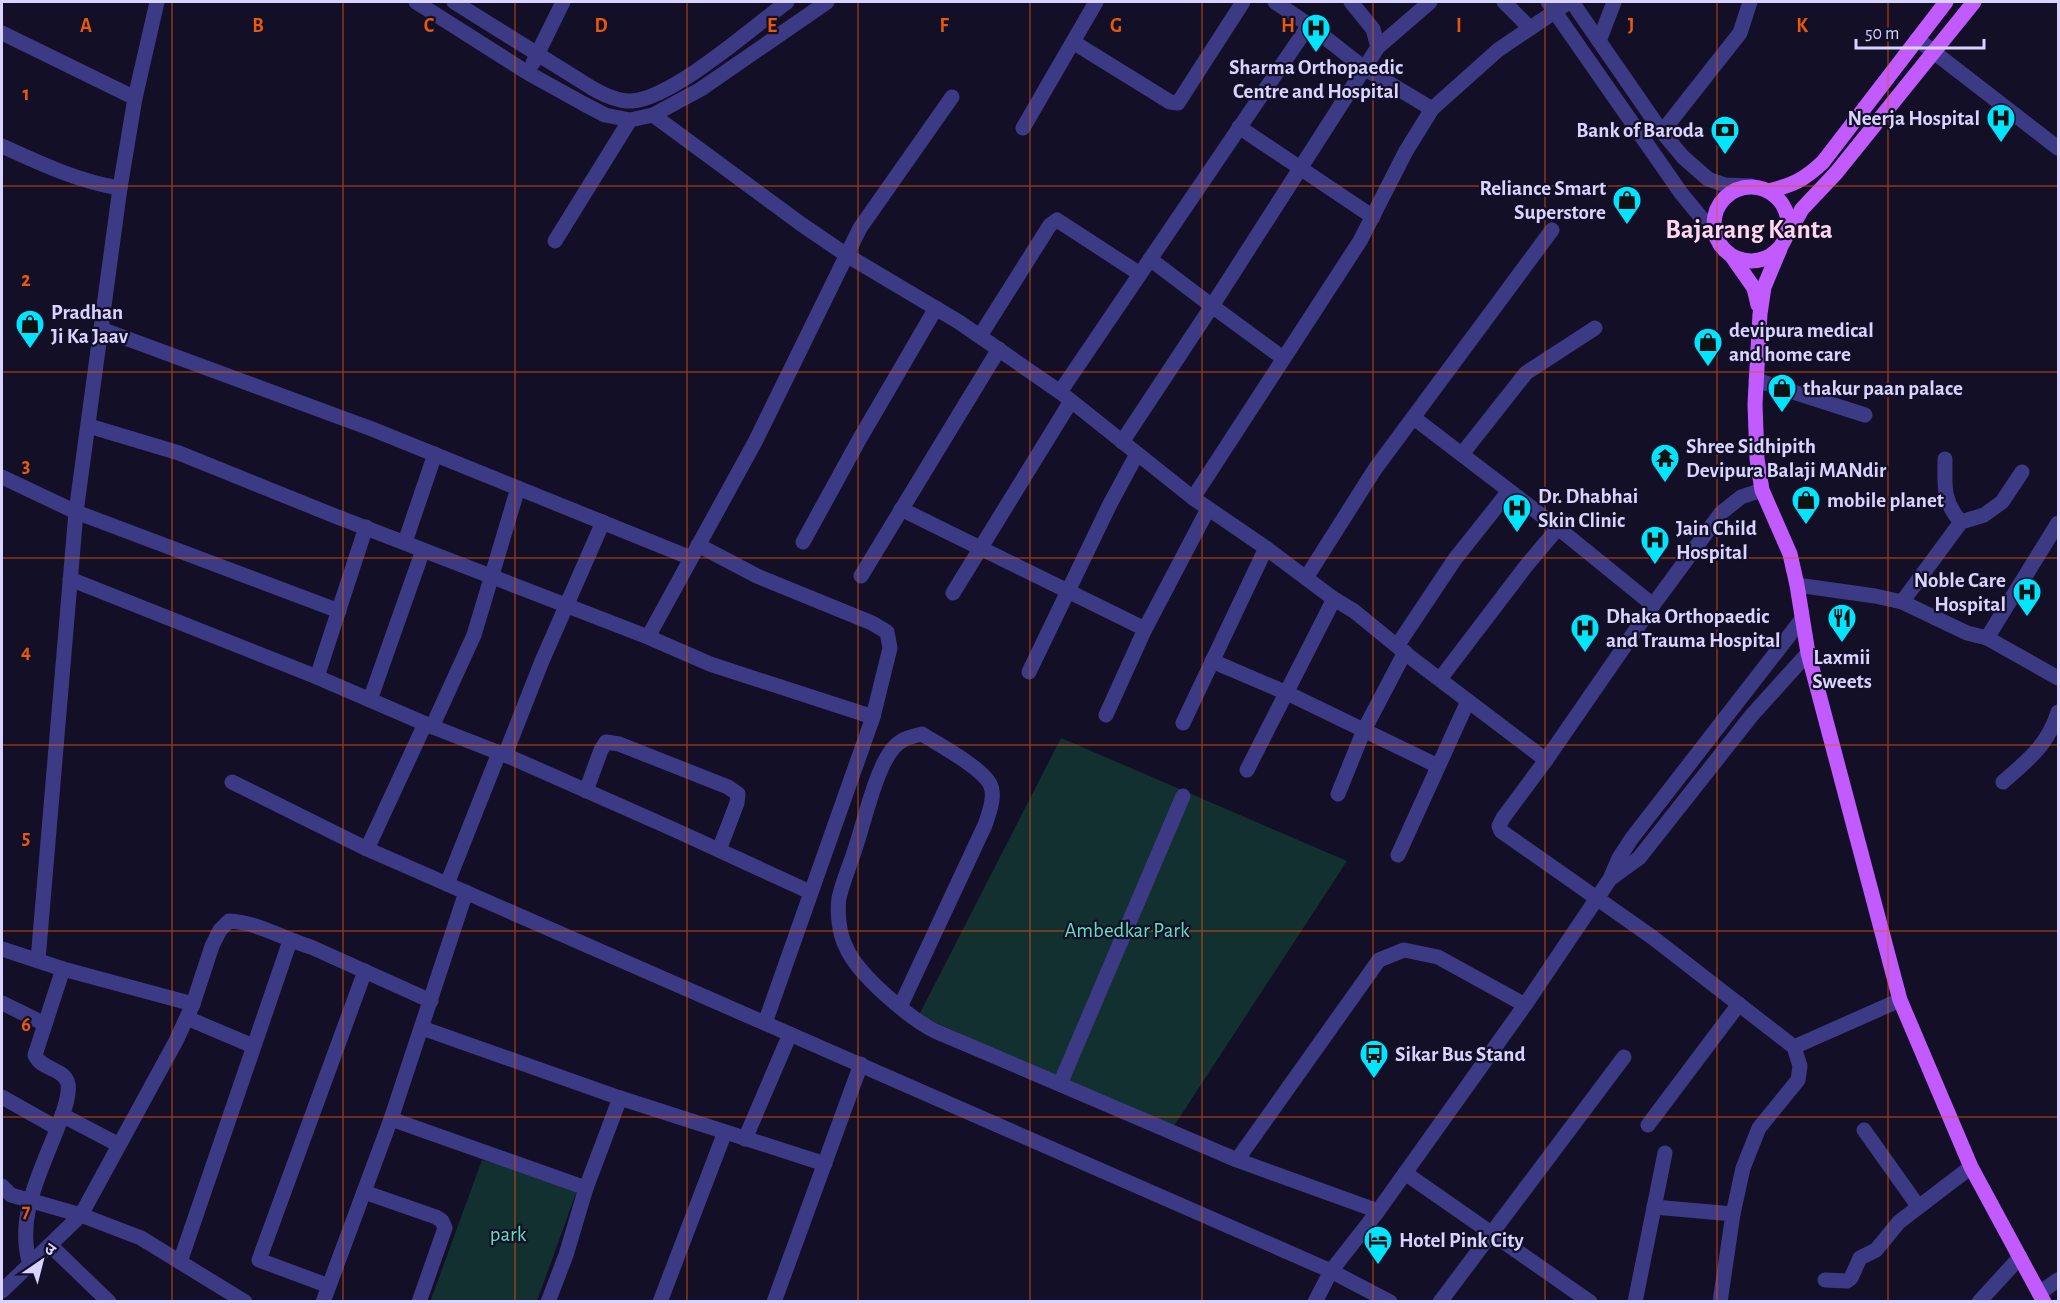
<svg xmlns="http://www.w3.org/2000/svg" width="2060" height="1303" font-family="'Alegreya Sans','Noto Sans Devanagari',sans-serif">
  <rect width="100%" height="100%" fill="#130f26"/>
  <g fill="#12302f">
    <path d="M1061,738L1347,861L1172,1129L919,1015Z"/>
    <path d="M482,1160L579,1185L537,1301L430,1302Z"/>
  </g>
  <g fill="none" stroke-linecap="round" stroke-linejoin="round">
    <g stroke="#3d3a85" stroke-width="15">
      <path d="M416,2L528,73L584,104L605,115L630,120L653,115L701,89L827,2"/>
      <path d="M454,2L592,88C604,95 618,102 632,101C673,98 752,28 787,2"/>
      <path d="M1275,2L1309,25L1364,68L1432,109"/>
      <path d="M1351,2L1373,29L1378,47"/>
      <path d="M1504,2L1530,28"/>
      <path d="M1548,2L1681,193L1713,232"/>
      <path d="M1572,2L1662,132L1683,157L1708,179L1725,185L1752,186"/>
      <path d="M2,33L135,98"/>
      <path d="M1917,39L2058,148"/>
      <path d="M1599,41L1614,2"/>
      <path d="M1073,42L1170,102L1178,103L1243,2"/>
      <path d="M533,63L563,2"/>
      <path d="M653,115L801,224L848,256L959,322L1060,392L1193,498L1266,548L1334,599L1354,611L1414,660L1546,760L1503,818L1499,826L1501,831L1652,937L1794,1047L1800,1066L1798,1080L1759,1128L1743,1168L1733,1214L1720,1302"/>
      <path d="M1239,127L1373,217"/>
      <path d="M1023,128L1096,2"/>
      <path d="M1662,132L1740,33L1750,2"/>
      <path d="M2,146C39,163 80,182 120,188"/>
      <path d="M555,241L630,120"/>
      <path d="M1150,259L1212,306L1283,358"/>
      <path d="M101,329L372,429L691,558"/>
      <path d="M980,336L1050,225L1057,220L1140,274"/>
      <path d="M1756,380L1865,415"/>
      <path d="M1060,392L1309,25"/>
      <path d="M1414,418L1558,528L1653,605"/>
      <path d="M89,426L179,453L335,516L648,637L710,664L873,717"/>
      <path d="M1122,442L1212,306L1378,47L1430,2"/>
      <path d="M1462,454L1526,373L1595,328"/>
      <path d="M1945,459C1945,485 1942,501 1961,522"/>
      <path d="M2,477L76,512L339,611"/>
      <path d="M1193,498L1360,241L1406,151L1432,109L1498,50L1569,2"/>
      <path d="M901,509L1145,629"/>
      <path d="M366,527L317,677L428,725L510,757L675,830L810,892"/>
      <path d="M405,542L435,454"/>
      <path d="M803,542L859,440L936,308"/>
      <path d="M698,545L757,576L872,623L887,632L890,648L873,717L765,1023"/>
      <path d="M861,576L999,349"/>
      <path d="M1306,578L1375,469L1552,230"/>
      <path d="M70,579L317,677"/>
      <path d="M1797,585L1875,596L1902,602L1967,633L1987,638L2058,678"/>
      <path d="M953,593L1071,401"/>
      <path d="M1902,602L1961,522L1984,515L2002,502L2022,472"/>
      <path d="M648,637L755,442L860,228L952,97"/>
      <path d="M1987,638L2058,523"/>
      <path d="M1397,646L1455,559L1509,491"/>
      <path d="M1212,661L1287,693L1438,766"/>
      <path d="M1029,672L1110,504L1137,454"/>
      <path d="M1440,679L1526,566L1558,528"/>
      <path d="M370,700L423,550"/>
      <path d="M1106,715L1145,629L1208,509"/>
      <path d="M1183,723L1266,548"/>
      <path d="M432,727L474,635L518,488"/>
      <path d="M505,755L542,661L603,522"/>
      <path d="M1546,760L1653,605L1721,513L1741,497L1762,490"/>
      <path d="M1247,770L1334,599"/>
      <path d="M232,782L367,849L1331,1271L1378,1211L1525,1005L1610,879L1619,858L1632,838L1802,619"/>
      <path d="M2003,782C2028,760 2048,745 2058,712"/>
      <path d="M586,791L601,750L606,742L619,744L728,787L738,794L737,803L719,850"/>
      <path d="M1338,794L1364,730L1405,652"/>
      <path d="M367,849L425,724"/>
      <path d="M1398,855L1468,701"/>
      <path d="M1610,879L1639,858L1752,715L1808,653"/>
      <path d="M447,884L499,753"/>
      <path d="M2,949L63,969L193,1004"/>
      <path d="M38,960L76,512L120,188L135,98L157,2"/>
      <path d="M2,1003L45,1024"/>
      <path d="M900,1007L985,825C989,813 996,796 990,784C981,767 939,745 922,734C908,737 899,740 891,751C875,773 865,819 856,846C851,863 843,880 839,898C837,912 839,934 846,947C857,974 909,1018 935,1031L1237,1160L1378,1211"/>
      <path d="M187,1018L253,1046"/>
      <path d="M422,1028L620,1098L825,1164"/>
      <path d="M1794,1047L1900,1000"/>
      <path d="M1060,1084L1183,796"/>
      <path d="M2,1097L57,1128"/>
      <path d="M62,1115L119,1145"/>
      <path d="M391,1119L586,1188"/>
      <path d="M1648,1125L1739,1004"/>
      <path d="M1864,1130L1918,1206"/>
      <path d="M745,1139L790,1034"/>
      <path d="M1237,1160L1379,960L1404,950L1438,957L1525,1005"/>
      <path d="M1405,1173L1590,1302"/>
      <path d="M2,1186L11,1195L81,1215L141,1238L245,1302"/>
      <path d="M364,1192L436,1217L442,1221L445,1228L419,1302"/>
      <path d="M1654,1207L1733,1214"/>
      <path d="M50,1245L109,1302"/>
      <path d="M180,1262L290,941"/>
      <path d="M30,1265C15,1215 42,1170 59,1124C63,1113 70,1096 68,1084C65,1068 41,1070 35,1055L63,969"/>
      <path d="M1825,1280L1847,1281L1851,1278L1860,1258L1876,1250L1899,1222L1971,1167"/>
      <path d="M329,1286L259,1260L365,971"/>
      <path d="M2,1291L81,1215L176,1041L193,1004L212,946L220,930L229,921C257,922 284,939 311,947L431,1001"/>
      <path d="M2039,1293L2058,1280"/>
      <path d="M323,1302L391,1119L466,892"/>
      <path d="M548,1302L566,1255L586,1188L620,1098"/>
      <path d="M660,1302L725,1132"/>
      <path d="M774,1302L861,1064"/>
      <path d="M1315,1302L1331,1271L1390,1302"/>
      <path d="M1440,1302L1624,1057"/>
      <path d="M1635,1302L1665,1153"/>
      <path d="M1979,1302L2020,1257"/>
    </g>
    <g stroke="#c25bff" stroke-width="15">
      <circle cx="1751" cy="224" r="37"/>
      <path d="M1768,191C1793,185 1804,180 1823,162L1946,2"/>
      <path d="M1788,234L1802,209L1836,173L1974,2"/>
      <path d="M1780,249L1764,287L1760,314L1755,404L1757,459L1762,490L1790,554L1797,585L1808,653L1900,1000L1971,1167L2044,1302"/>
      <path d="M1733,258L1754,288L1758,305"/>
    </g>
  </g>
  <path fill="none" stroke="#e8590c" stroke-width="1.5" stroke-opacity="0.55" d="M172,2V1302M343,2V1302M515,2V1302M687,2V1302M858,2V1302M1030,2V1302M1202,2V1302M1373,2V1302M1545,2V1302M1717,2V1302M1888,2V1302M2,186H2058M2,372H2058M2,558H2058M2,745H2058M2,931H2058M2,1117H2058"/>
  <defs>
    <g id="hospital-pin" transform="scale(1.5)"><path d="M0 17L-7.5 6A9.5 9.5 0 1 1 7.5 6Z" fill="#00e5ff" stroke="#130f26"/><path d="M-5-5h3v3.5h4V-5h3V5h-3V1.5h-4V5h-3Z" fill="#111"/></g>
    <g id="bank-pin" transform="scale(1.5)"><path d="M0 17L-7.5 6A9.5 9.5 0 1 1 7.5 6Z" fill="#00e5ff" stroke="#130f26"/><path d="M-6-4H6V4H-6ZM0-2.3a2.3 2.3 0 1 0 0 4.6a2.3 2.3 0 1 0 0-4.6Z" fill="#111"/></g>
    <g id="shop-pin" transform="scale(1.5)"><path d="M0 17L-7.5 6A9.5 9.5 0 1 1 7.5 6Z" fill="#00e5ff" stroke="#130f26"/><path d="M-5-2.5h2.3a2.7 3.5 0 0 1 5.4 0H5L5.5 6h-11ZM-1.5-2.5h3a1.5 2.3 0 0 0-3 0Z" fill="#111"/></g>
    <g id="temple-pin" transform="scale(1.5)"><path d="M0 17L-7.5 6A9.5 9.5 0 1 1 7.5 6Z" fill="#00e5ff" stroke="#130f26"/><path d="M0-6L5-2H3V0L6.5 2.5H4V6H1.5V3h-3V6H-4V2.5H-6.5L-3 0V-2H-5Z" fill="#111"/></g>
    <g id="restaurant-pin" transform="scale(1.5)"><path d="M0 17L-7.5 6A9.5 9.5 0 1 1 7.5 6Z" fill="#00e5ff" stroke="#130f26"/><path d="M-5-6h1v4h1v-4h1v4h1v-4h1v5L-1.5 .5V6h-2V.5L-5-1ZM5-6V6H3V1.5H1.5Q1.5-4 5-6Z" fill="#111"/></g>
    <g id="bus-pin" transform="scale(1.5)"><path d="M0 17L-7.5 6A9.5 9.5 0 1 1 7.5 6Z" fill="#00e5ff" stroke="#130f26"/><path d="M-5-6H5V4H4V6H2V4H-2V6H-4V4H-5ZM-3.5-4V0h7V-4ZM-3.5 1.2v1.5H-2V1.2ZM2 1.2v1.5H3.5V1.2Z" fill="#111"/></g>
    <g id="hotel-pin" transform="scale(1.5)"><path d="M0 17L-7.5 6A9.5 9.5 0 1 1 7.5 6Z" fill="#00e5ff" stroke="#130f26"/><path d="M-6-4.5h1.5V1H6V5H4.5V3h-9V5H-6ZM-4 0a1.8 1.8 0 1 1 3.6 0ZM.5 0V-2.5h3Q6-2.5 6 0Z" fill="#111"/></g>
  </defs>
  <g fill-rule="evenodd">
    <use href="#hospital-pin" x="1316" y="28"/>
    <use href="#hospital-pin" x="2001" y="118"/>
    <use href="#bank-pin" x="1725" y="130"/>
    <use href="#shop-pin" x="1627" y="200"/>
    <use href="#shop-pin" x="30" y="324"/>
    <use href="#shop-pin" x="1708" y="342"/>
    <use href="#shop-pin" x="1782" y="388"/>
    <use href="#temple-pin" x="1665" y="458"/>
    <use href="#shop-pin" x="1806" y="500"/>
    <use href="#hospital-pin" x="1517" y="508"/>
    <use href="#hospital-pin" x="1655" y="540"/>
    <use href="#hospital-pin" x="2027" y="592"/>
    <use href="#restaurant-pin" x="1842" y="618"/>
    <use href="#hospital-pin" x="1585" y="628"/>
    <use href="#bus-pin" x="1374" y="1054"/>
    <use href="#hotel-pin" x="1378" y="1240"/>
  </g>
  <g text-anchor="middle" stroke-width="4.5" stroke-linejoin="round" paint-order="stroke">
    <g font-size="21" font-weight="bold" fill="#d9d4ff" stroke="#130f26" text-anchor="start">
      <text x="1316" y="74" text-anchor="middle">Sharma Orthopaedic<tspan x="1316" dy="24">Centre and Hospital</tspan></text>
      <text x="1980" y="125" text-anchor="end">Neerja Hospital</text>
      <text x="1704" y="137" text-anchor="end">Bank of Baroda</text>
      <text x="1606" y="195" text-anchor="end">Reliance Smart<tspan x="1606" dy="24">Superstore</tspan></text>
      <text x="51" y="319">Pradhan<tspan x="51" dy="24">Ji Ka Jaav</tspan></text>
      <text x="1729" y="337">devipura medical<tspan x="1729" dy="24">and home care</tspan></text>
      <text x="1803" y="395">thakur paan palace</text>
      <text x="1686" y="453">Shree Sidhipith<tspan x="1686" dy="24">Devipura Balaji MANdir</tspan></text>
      <text x="1538" y="503">Dr. Dhabhai<tspan x="1538" dy="24">Skin Clinic</tspan></text>
      <text x="1827" y="507">mobile planet</text>
      <text x="1676" y="535">Jain Child<tspan x="1676" dy="24">Hospital</tspan></text>
      <text x="2006" y="587" text-anchor="end">Noble Care<tspan x="2006" dy="24">Hospital</tspan></text>
      <text x="1606" y="623">Dhaka Orthopaedic<tspan x="1606" dy="24">and Trauma Hospital</tspan></text>
      <text x="1842" y="664" text-anchor="middle">Laxmii<tspan x="1842" dy="24">Sweets</tspan></text>
      <text x="1395" y="1061">Sikar Bus Stand</text>
      <text x="1399" y="1247">Hotel Pink City</text>
    </g>
    <g font-size="21" fill="#5fe0c0" stroke="#130f26">
      <text x="1127" y="937">Ambedkar Park</text>
      <text x="508" y="1241">park</text>
    </g>
    <g font-size="27" font-weight="bold" fill="#ffd6f0" stroke="#130f26">
      <text x="1749" y="238">Bajarang Kanta</text>
    </g>
  </g>
  <g font-size="20" text-anchor="middle" font-weight="bold" fill="#e8590c" stroke="#130f26" stroke-width="4.5" stroke-linejoin="round" paint-order="stroke">
    <text x="86" y="32">A</text>
    <text x="258" y="32">B</text>
    <text x="429" y="32">C</text>
    <text x="601" y="32">D</text>
    <text x="772" y="32">E</text>
    <text x="944" y="32">F</text>
    <text x="1116" y="32">G</text>
    <text x="1288" y="32">H</text>
    <text x="1459" y="32">I</text>
    <text x="1631" y="32">J</text>
    <text x="1802" y="32">K</text>
    <text x="26" y="100">1</text>
    <text x="26" y="286">2</text>
    <text x="26" y="472">3</text>
    <text x="26" y="658">4</text>
    <text x="26" y="844">5</text>
    <text x="26" y="1031">6</text>
    <text x="26" y="1217">7</text>
  </g>
  <rect width="2060" height="1303" fill="none" stroke="#d9d4ff" stroke-width="6"/>
  <g transform="translate(42 1261) rotate(35)" stroke="#130f26" stroke-width="4.5" paint-order="stroke">
  <path d="M0-4.5L10 22L0 15L-10 22Z" fill="#d9d4ff"/>
  <text y="-9" font-size="16" font-weight="bold" text-anchor="middle" fill="#d9d4ff">उ</text>
  </g>
  <path d="M1856 39v9h128v-9" fill="none" stroke="#d9d4ff" stroke-width="3"/>
  <text x="1865" y="39" font-size="18" fill="#d9d4ff" stroke="#130f26" stroke-width="4.5" paint-order="stroke">50 m</text>
</svg>
